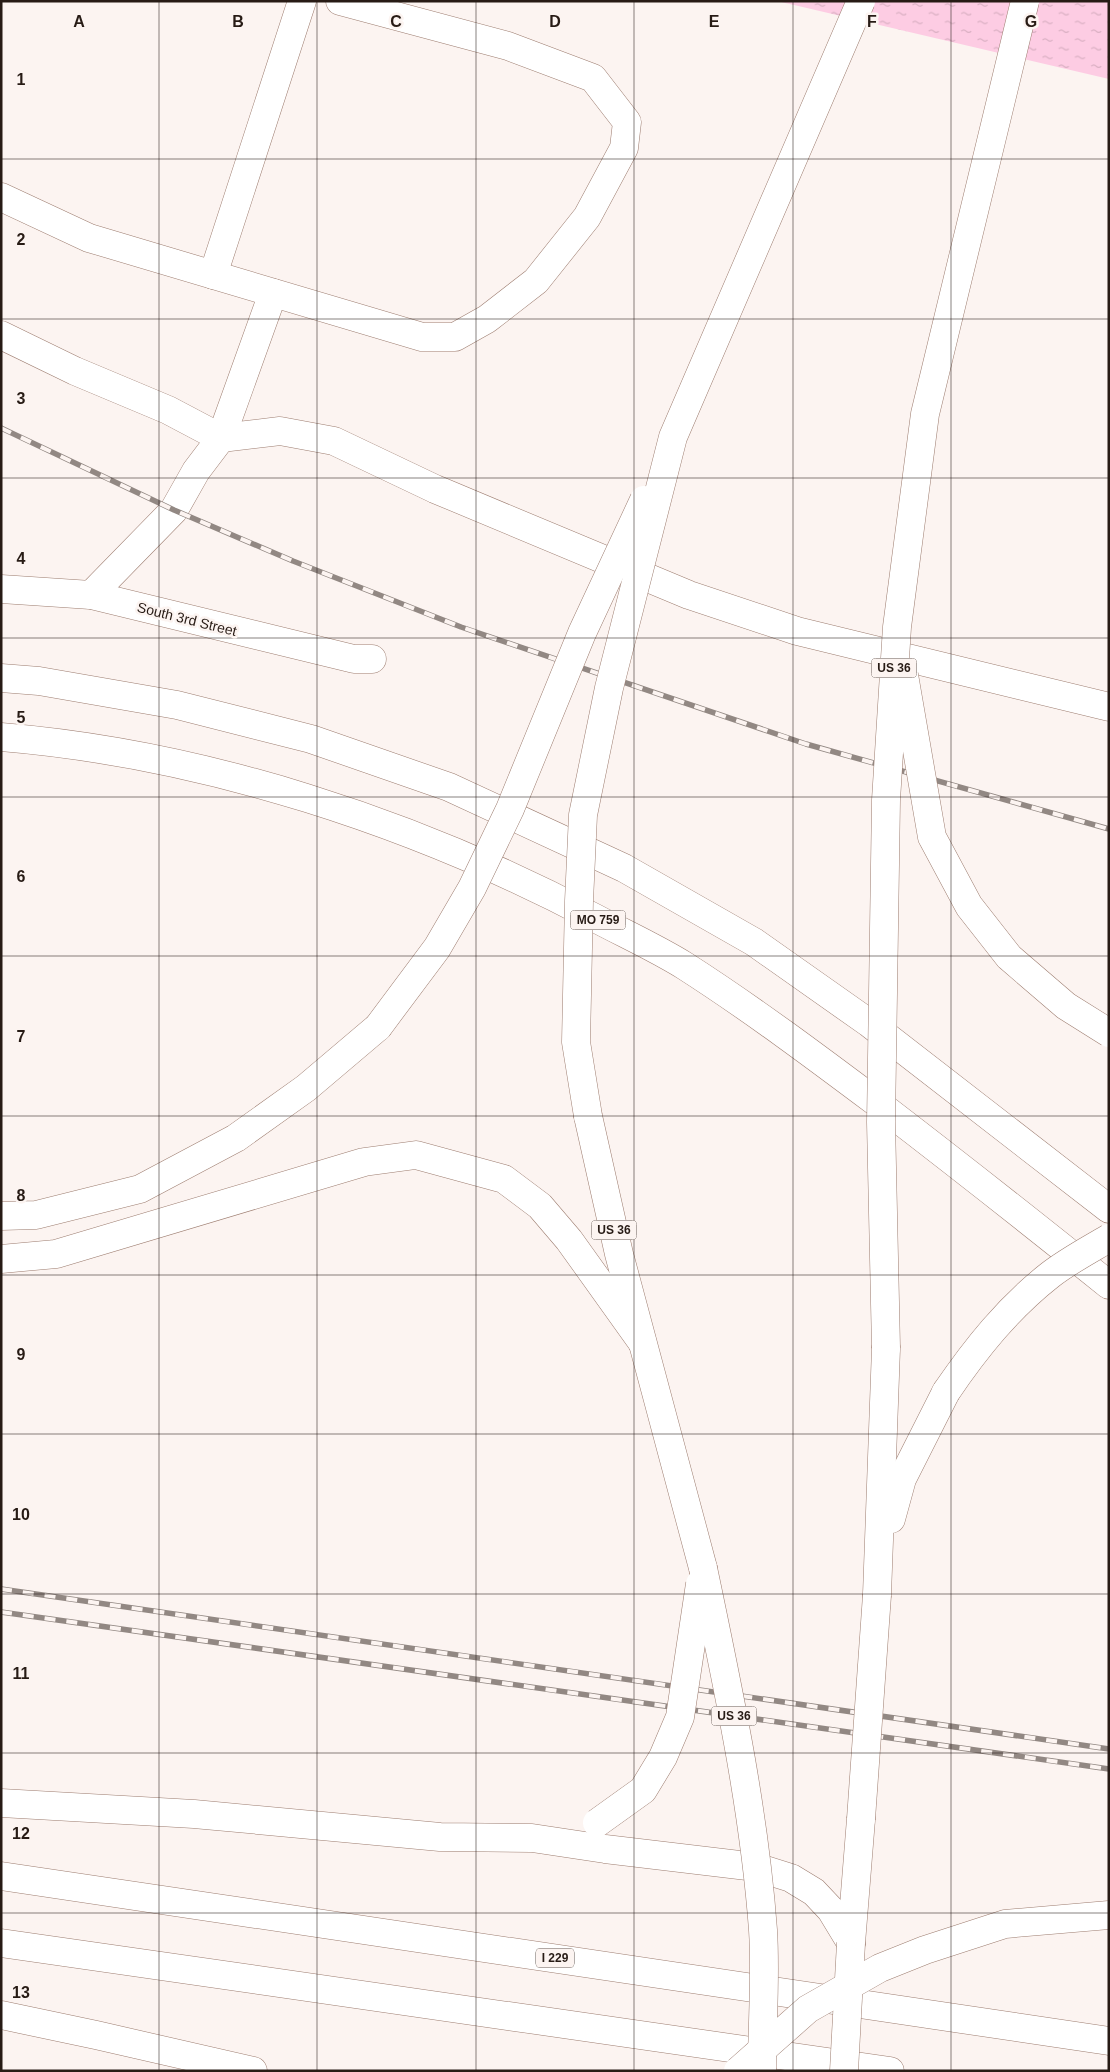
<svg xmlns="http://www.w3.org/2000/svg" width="1110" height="2072" font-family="Arial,sans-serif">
  <defs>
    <pattern id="water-ripples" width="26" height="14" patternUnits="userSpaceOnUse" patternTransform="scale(1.25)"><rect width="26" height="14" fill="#fdcce3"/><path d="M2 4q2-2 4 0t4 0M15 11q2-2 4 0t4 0" fill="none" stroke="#d9afc2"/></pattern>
  </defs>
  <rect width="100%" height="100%" fill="#fcf4f1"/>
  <path fill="url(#water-ripples)" d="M777,1H1109V79Z"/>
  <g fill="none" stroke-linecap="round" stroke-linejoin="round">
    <g stroke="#9d7d70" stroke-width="29">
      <g id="minor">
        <path d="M1,197L89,238L422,337H455L487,319L536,281L587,217L624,148L627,122L593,78L508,46L340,1"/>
        <path d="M213,275L302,1"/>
        <path d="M1,335L75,371L168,410L221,438L280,431L334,441L435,489L689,595L797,631L1109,707"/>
        <path d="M1,589L91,595L354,659H372"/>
        <path d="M91,595L174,510L196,471L221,438L273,293"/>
      </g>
    </g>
    <g stroke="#9d7d70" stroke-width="29">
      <g id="major">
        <path d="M1,678L39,681L177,705L311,739L449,787L624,868L754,942L869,1023L1109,1209"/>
        <path d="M1,737C206,754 415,823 595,918C625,934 656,948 685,966C752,1009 816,1057 880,1105C957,1164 1033,1224 1109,1285"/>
      </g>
    </g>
    <g stroke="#9d7d70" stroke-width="29">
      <g id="highway">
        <path d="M588,1116L619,1254L703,1568"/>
        <path d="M1,1216L36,1215L140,1189L236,1138L306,1088L378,1027"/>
        <path d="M1,1259L56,1254L364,1162L416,1155L504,1179L540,1206L569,1240L642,1342"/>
        <path d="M891,1519L902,1479L946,1392"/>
        <path d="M877,1595L886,1348"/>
        <path d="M1,1803L194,1814L440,1837L532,1838L605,1849L756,1867L791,1878L814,1892L831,1910L851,1943"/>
        <path d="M1,1876L1109,2041"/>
        <path d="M1,1943L890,2071"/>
        <path d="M851,1943L861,1819"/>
        <path d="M1,2015L96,2035L253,2071"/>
      </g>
    </g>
    <use href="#minor" stroke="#fff" stroke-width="28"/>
    <use href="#major" stroke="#fff" stroke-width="28"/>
    <use href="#highway" stroke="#fff" stroke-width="28"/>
    <g stroke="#928883" stroke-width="5.5">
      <g id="rail">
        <path d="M1,428L174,510L293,561L461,627L806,744L1109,829"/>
        <path d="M1,1589L1109,1749"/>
        <path d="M1,1612L1109,1769"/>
      </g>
    </g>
    <use href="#rail" stroke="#fcf4f1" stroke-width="4" stroke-dasharray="11" stroke-linecap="butt"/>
    <g stroke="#9d7d70" stroke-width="29" stroke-linecap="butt">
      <g id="highway-bridge">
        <path d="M904,675L932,837L969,906L1009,957L1066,1006L1109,1033"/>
        <path d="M378,1027L437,948L472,888L510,809L582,633L644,500"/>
        <path d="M588,1116L576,1042L579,901L583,815L609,688L673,437L861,1"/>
        <path d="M886,1348L881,1122L886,800L897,627L925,414L1025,1"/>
        <path d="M946,1392C976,1348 1008,1308 1050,1275C1068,1261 1089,1250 1109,1238"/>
        <path d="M703,1568C728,1688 754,1808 763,1930C766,1975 762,2026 762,2071"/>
        <path d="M861,1819L877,1595"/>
        <path d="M597,1823L643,1790L663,1757L680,1717L700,1584"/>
        <path d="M738,2071L808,2009L880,1968L925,1950L1005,1924L1109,1915"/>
        <path d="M844,2071L851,1943"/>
      </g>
    </g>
    <use href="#highway-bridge" stroke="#fff" stroke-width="28"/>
  </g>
  <path fill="none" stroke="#271b15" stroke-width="1" stroke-opacity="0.55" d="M159,1V2071M317,1V2071M476,1V2071M634,1V2071M793,1V2071M951,1V2071M1,159H1109M1,319H1109M1,478H1109M1,638H1109M1,797H1109M1,956H1109M1,1116H1109M1,1275H1109M1,1434H1109M1,1594H1109M1,1753H1109M1,1913H1109"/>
  <g text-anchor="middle" stroke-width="5" stroke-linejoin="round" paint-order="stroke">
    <g fill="#fcf4f1" stroke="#675c57" stroke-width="1">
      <rect x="871.5" y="658.5" width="45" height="19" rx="4"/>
      <rect x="570.5" y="910.5" width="55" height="19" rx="4"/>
      <rect x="591.5" y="1220.5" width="45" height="19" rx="4"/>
      <rect x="711.5" y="1706.5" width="45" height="19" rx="4"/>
      <rect x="536" y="1948.5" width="38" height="19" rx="4"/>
    </g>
    <g font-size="12" font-weight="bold" fill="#271b15">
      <text x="894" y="672">US 36</text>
      <text x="598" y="924">MO 759</text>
      <text x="614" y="1234">US 36</text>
      <text x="734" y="1720">US 36</text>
      <text x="555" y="1962">I 229</text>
    </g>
    <g font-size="14" fill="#271b15" stroke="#fcf4f1">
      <text transform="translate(187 619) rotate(14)" y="5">South 3rd Street</text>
    </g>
  </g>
  <g font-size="16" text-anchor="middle" font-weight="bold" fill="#271b15" stroke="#fcf4f1" stroke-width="5" stroke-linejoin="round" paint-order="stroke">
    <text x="79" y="27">A</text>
    <text x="238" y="27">B</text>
    <text x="396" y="27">C</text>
    <text x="555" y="27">D</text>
    <text x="714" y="27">E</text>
    <text x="872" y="27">F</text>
    <text x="1031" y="27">G</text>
    <text x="21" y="85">1</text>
    <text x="21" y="245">2</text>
    <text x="21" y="404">3</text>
    <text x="21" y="564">4</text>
    <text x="21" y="723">5</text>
    <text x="21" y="882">6</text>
    <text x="21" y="1042">7</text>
    <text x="21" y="1201">8</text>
    <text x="21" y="1360">9</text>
    <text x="21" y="1520">10</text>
    <text x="21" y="1679">11</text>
    <text x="21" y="1839">12</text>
    <text x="21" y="1998">13</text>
  </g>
  <rect width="1110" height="2072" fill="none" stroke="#271b15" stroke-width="5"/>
</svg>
